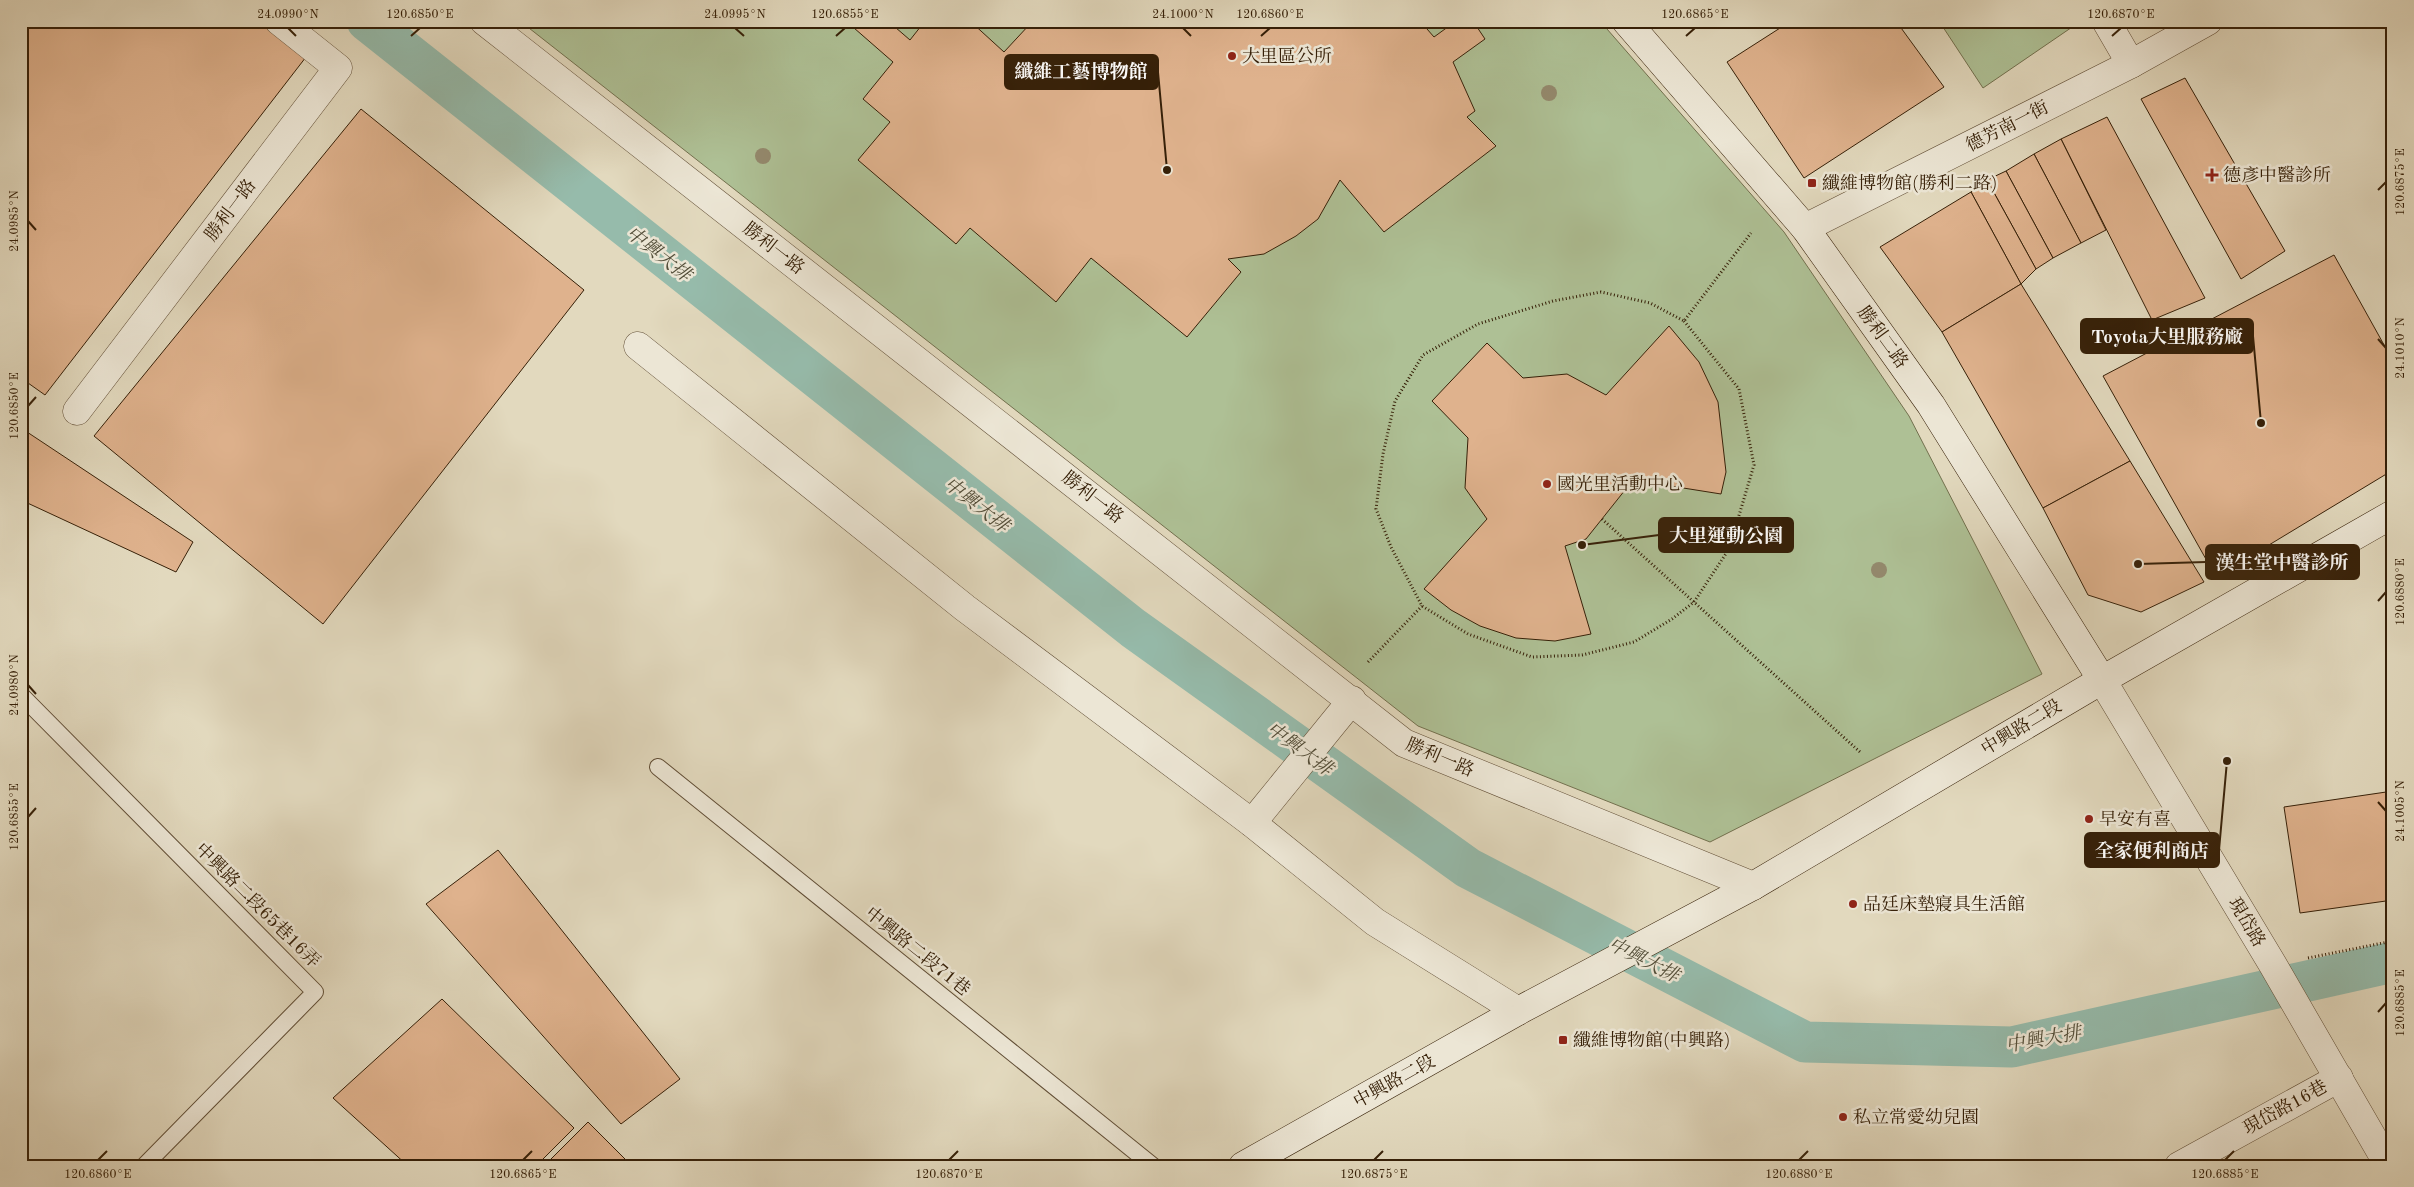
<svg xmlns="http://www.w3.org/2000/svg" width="2414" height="1187" font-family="'Old Standard TT','Noto Serif TC',serif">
  <rect width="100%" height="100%" fill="#e2d9be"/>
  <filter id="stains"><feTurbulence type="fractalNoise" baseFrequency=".004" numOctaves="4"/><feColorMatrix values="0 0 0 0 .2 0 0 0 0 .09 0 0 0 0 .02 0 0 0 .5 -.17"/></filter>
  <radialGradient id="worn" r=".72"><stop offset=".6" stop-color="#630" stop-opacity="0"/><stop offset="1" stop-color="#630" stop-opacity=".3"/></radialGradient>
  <g fill="#aec095" stroke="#72704e">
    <path d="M520,21H1600L1784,232L1909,416L2042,674L1710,842L1418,726Z"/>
    <path d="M1939,21H2081L1983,88Z"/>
  </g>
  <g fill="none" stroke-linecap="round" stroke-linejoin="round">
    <path stroke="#96bbab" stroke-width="41" d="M367,21L1133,628L1468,868L1805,1042L2012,1047L2393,962"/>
  </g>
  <g fill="#dfb28d" stroke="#362008">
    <path d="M21,21H261L306,57L45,395L21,378Z"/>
    <path d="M846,21H888L910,40L925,21H970L1004,52L1030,24L1027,21H1420L1434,37L1456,21H1473L1485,39L1453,62L1475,111L1467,117L1496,146L1384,232L1340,180L1318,219L1296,236L1264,254L1228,259L1241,272L1187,337L1091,258L1056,302L970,228L956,244L858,160L890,122L863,99L893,62Z"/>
    <path d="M1791,21H1896L1944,87L1804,178L1727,62Z"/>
    <path d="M2185,78L2285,251L2241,279L2141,99Z"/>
    <path d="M361,109L584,290L323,624L94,436Z"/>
    <path d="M2107,117L2205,298L2152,320L2061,139Z"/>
    <path d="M2061,139L2106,230L2081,243L2034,154Z"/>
    <path d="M2034,154L2081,243L2053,258L2006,171Z"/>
    <path d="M2006,171L2053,258L2036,269L1987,180Z"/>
    <path d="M1987,180L2036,269L2021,284L1971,192Z"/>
    <path d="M1971,192L2021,284L1942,332L1880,247Z"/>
    <path d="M2334,255L2393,361V470L2216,577L2103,376Z"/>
    <path d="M2021,284L2130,461L2043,508L1942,332Z"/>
    <path d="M1669,326L1699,362L1718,402L1726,472L1721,494L1633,480L1586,539L1565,546L1591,634L1555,641L1516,638L1480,626L1451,610L1424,589L1487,519L1465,488L1468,438L1432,401L1487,343L1523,378L1567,374L1606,395Z"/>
    <path d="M21,428L193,542L176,572L21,500Z"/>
    <path d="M2130,461L2204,582L2141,612L2088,595L2043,508Z"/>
    <path d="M2393,791V900L2300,913L2284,807Z"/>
    <path d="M498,850L680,1079L621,1124L426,904Z"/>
    <path d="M442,999L574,1128L536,1166H408L333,1098Z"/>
    <path d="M588,1122L632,1166H544Z"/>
  </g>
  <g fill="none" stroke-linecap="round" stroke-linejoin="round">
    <g stroke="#614e36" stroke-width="18">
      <g id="lane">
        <path d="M21,695L315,992L144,1166"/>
        <path d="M658,767L1153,1166"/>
      </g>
    </g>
    <g stroke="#614e36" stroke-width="29">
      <g id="street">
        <path d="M484,21L1404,743L1753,886"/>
        <path d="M2106,21L2131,64"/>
        <path d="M1805,228L2131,64L2208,21"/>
        <path d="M638,346L965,608L1252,823L1375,922L1518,1011"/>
        <path d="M77,411L338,68L279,21"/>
        <path d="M2102,680L2273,965L2389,1166"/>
        <path d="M1252,823L1352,700"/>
        <path d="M2179,1166L2339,1078"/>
      </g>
    </g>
    <g stroke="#362008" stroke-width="29">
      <g id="secondary">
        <path d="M1626,21L1805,228L1931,405L2102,680"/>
        <path d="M1243,1166L1518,1011L1753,886L2102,680L2393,514"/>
      </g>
    </g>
    <g stroke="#362008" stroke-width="3" stroke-dasharray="1 2.5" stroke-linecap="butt">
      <path d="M1684,321L1739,389L1754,465L1729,549L1694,602L1672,619L1634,642L1582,655L1532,657L1468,634L1422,606L1391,547L1376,509L1383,454L1395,401L1423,355L1478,324L1553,301L1601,292L1650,303L1684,321L1751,233"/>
      <path d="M1602,519L1860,752"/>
      <path d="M1368,662L1422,606"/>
      <path d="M2308,958L2393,941"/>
    </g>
    <use href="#lane" stroke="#ece6d5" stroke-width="16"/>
    <use href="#street" stroke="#ece6d5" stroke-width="28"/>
    <use href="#secondary" stroke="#ece6d5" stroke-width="28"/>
  </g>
  <g fill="#94896d">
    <circle cx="1549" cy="93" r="8"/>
    <circle cx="763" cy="156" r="8"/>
    <circle cx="1879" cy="570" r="8"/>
  </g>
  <path fill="none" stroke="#362008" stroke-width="2" d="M288,28L296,36M735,28L744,36M1183,28L1191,36M411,36L420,28M836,36L845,28M1261,36L1270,28M1686,36L1695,28M2112,36L2121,28M2378,190L2386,182M28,221L36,230M2378,339L2386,348M28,406L36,397M2378,601L2386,592M28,685L36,694M2378,802L2386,811M28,817L36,808M2378,1012L2386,1003M98,1160L107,1151M523,1160L532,1151M949,1160L958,1151M1374,1160L1383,1151M1799,1160L1808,1151M2225,1160L2234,1151"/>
  <g fill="#8f2418" stroke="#ece6d5" stroke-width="2">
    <circle cx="1232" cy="56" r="5"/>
    <path d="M2209.5 167.5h5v5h5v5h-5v5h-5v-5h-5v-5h5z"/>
    <rect x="1807" y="178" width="10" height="10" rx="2.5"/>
    <circle cx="1547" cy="484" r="5"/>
    <circle cx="2089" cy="819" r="5"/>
    <circle cx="1853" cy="904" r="5"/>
    <rect x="1558" y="1035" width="10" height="10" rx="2.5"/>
    <circle cx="1843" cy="1117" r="5"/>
  </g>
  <g text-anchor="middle" stroke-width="5" stroke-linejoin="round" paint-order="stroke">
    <g font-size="18" fill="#362008" stroke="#ece6d5" text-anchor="start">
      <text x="1242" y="62">大里區公所</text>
      <text x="2223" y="181">德彥中醫診所</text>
      <text x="1822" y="189">纖維博物館(勝利二路)</text>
      <text x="1557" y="490">國光里活動中心</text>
      <text x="2099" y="825">早安有喜</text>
      <text x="1863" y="910">品廷床墊寢具生活館</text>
      <text x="1573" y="1046">纖維博物館(中興路)</text>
      <text x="1853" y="1123">私立常愛幼兒園</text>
    </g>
    <g font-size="18" fill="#362008" stroke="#ece6d5">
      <text transform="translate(2007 126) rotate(-27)" y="6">德芳南一街</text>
      <text transform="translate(230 210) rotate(-53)" y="6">勝利一路</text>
      <text transform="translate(774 248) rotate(38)" y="6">勝利一路</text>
      <text transform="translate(1883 337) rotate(54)" y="6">勝利二路</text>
      <text transform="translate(1093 497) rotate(38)" y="6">勝利一路</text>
      <text transform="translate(2021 727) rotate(-31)" y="6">中興路二段</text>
      <text transform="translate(1440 757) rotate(23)" y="6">勝利一路</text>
      <text transform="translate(258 905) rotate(45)" y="6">中興路二段65巷16弄</text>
      <text transform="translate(2247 922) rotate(59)" y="6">現岱路</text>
      <text transform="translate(918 951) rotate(39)" y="6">中興路二段71巷</text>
      <text transform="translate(1394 1081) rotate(-29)" y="6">中興路二段</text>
      <text transform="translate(2285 1107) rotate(-29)" y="6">現岱路16巷</text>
    </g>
    <g font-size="19" font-style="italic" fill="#534e39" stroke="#ece6d5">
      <text transform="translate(659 253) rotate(38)" y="7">中興大排</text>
      <text transform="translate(977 504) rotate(38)" y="7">中興大排</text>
      <text transform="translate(1300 748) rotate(36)" y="7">中興大排</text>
      <text transform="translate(1644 959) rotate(27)" y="7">中興大排</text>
      <text transform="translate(2043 1038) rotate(-10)" y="7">中興大排</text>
    </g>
  </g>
  <path fill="none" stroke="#362008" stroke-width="2" d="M1167 170L1158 72M2261 423L2253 336M1582 545L1659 535M2138 564L2206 562M2227 761L2219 850"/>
  <g fill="#362008" stroke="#ece6d5" stroke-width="2">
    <circle cx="1167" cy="170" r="5"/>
    <circle cx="2261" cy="423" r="5"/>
    <circle cx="1582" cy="545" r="5"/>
    <circle cx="2138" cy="564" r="5"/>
    <circle cx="2227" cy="761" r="5"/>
  </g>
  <g fill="#362008" stroke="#362008" stroke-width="2">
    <rect x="1005" y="55" width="153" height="34" rx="5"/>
    <rect x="2081" y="319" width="172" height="34" rx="5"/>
    <rect x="1659" y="518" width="134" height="34" rx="5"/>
    <rect x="2206" y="545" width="153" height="34" rx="5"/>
    <rect x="2085" y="833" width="134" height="34" rx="5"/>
  </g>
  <g font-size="19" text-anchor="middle" font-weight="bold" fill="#fff">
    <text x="1081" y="78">纖維工藝博物館</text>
    <text x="2167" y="343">Toyota大里服務廠</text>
    <text x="1726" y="542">大里運動公園</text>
    <text x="2282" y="569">漢生堂中醫診所</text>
    <text x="2152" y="857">全家便利商店</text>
  </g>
  <rect width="2414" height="1187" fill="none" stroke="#e2d9be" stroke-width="55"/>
  <rect x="28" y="28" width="2358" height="1132" fill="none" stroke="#362008" stroke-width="2"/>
  <g font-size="12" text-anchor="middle" fill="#362008">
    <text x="288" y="18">24.0990°N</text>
    <text x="420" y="18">120.6850°E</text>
    <text x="735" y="18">24.0995°N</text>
    <text x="845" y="18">120.6855°E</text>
    <text x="1183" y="18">24.1000°N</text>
    <text x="1270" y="18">120.6860°E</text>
    <text x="1695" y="18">120.6865°E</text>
    <text x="2121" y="18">120.6870°E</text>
    <text transform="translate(2400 182) rotate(-90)" y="4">120.6875°E</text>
    <text transform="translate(14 221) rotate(-90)" y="4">24.0985°N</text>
    <text transform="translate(2400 348) rotate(-90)" y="4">24.1010°N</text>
    <text transform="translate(14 406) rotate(-90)" y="4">120.6850°E</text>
    <text transform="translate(2400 592) rotate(-90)" y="4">120.6880°E</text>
    <text transform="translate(14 685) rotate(-90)" y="4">24.0980°N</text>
    <text transform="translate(2400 811) rotate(-90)" y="4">24.1005°N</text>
    <text transform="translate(14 817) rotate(-90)" y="4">120.6855°E</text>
    <text transform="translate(2400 1003) rotate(-90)" y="4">120.6885°E</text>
    <text x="98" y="1178">120.6860°E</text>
    <text x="523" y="1178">120.6865°E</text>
    <text x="949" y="1178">120.6870°E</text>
    <text x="1374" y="1178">120.6875°E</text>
    <text x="1799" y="1178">120.6880°E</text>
    <text x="2225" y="1178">120.6885°E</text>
  </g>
  <rect width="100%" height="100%" filter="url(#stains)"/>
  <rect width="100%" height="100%" fill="url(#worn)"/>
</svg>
